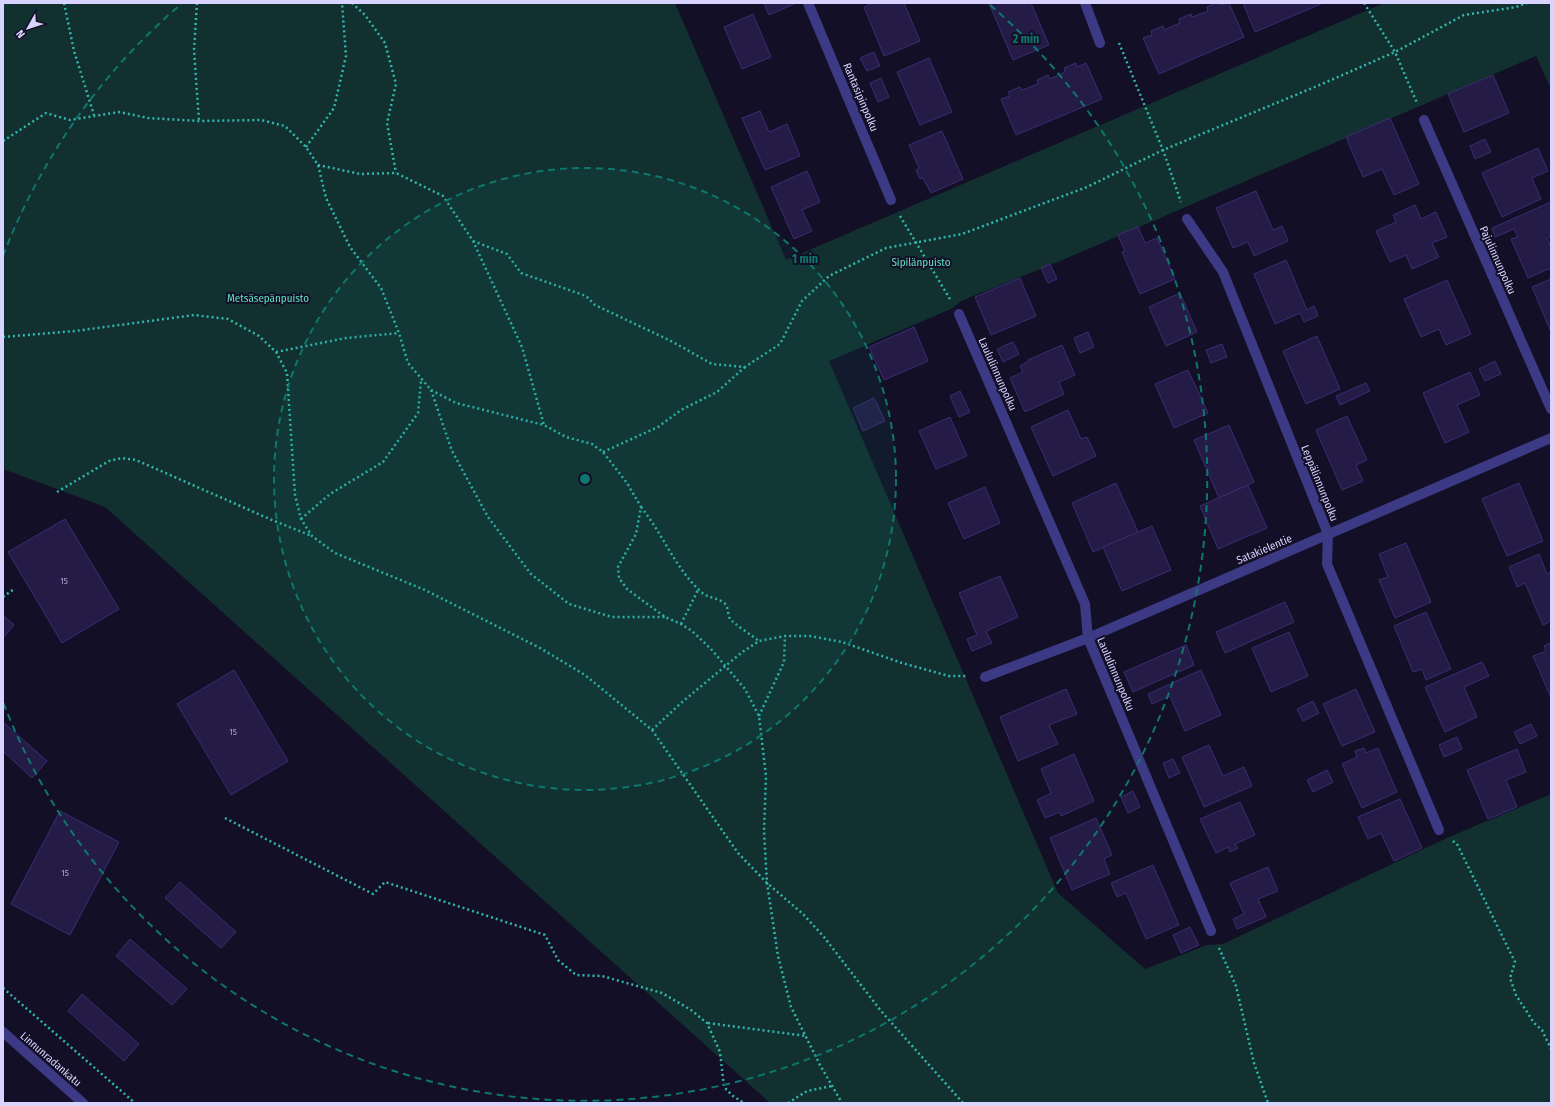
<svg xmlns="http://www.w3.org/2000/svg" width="1554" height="1106" font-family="'Fira Sans Condensed',sans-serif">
  <rect width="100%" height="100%" fill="#130f26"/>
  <path fill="#12302f" d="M3,3H675L786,260L1384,3H1551V89L1536,56L1065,259L961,301L951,309L829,361L1058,893L1145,969L1207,945L1223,944L1449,837L1551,794V1103H770L105,507L3,469Z"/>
  <g fill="#241b47" stroke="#3b2d73">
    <path d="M764,3H794V4L769,15Z"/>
    <path d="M873,3H904L920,41L884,56L864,7Z"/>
    <path d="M989,3H1031L1049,45L1013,60Z"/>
    <path d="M1216,3H1219L1220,5L1229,3L1244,37L1159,74L1143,38L1152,35L1151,31L1163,26L1164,30L1180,23L1179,19L1191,14L1192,17L1208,11L1207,7Z"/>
    <path d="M1243,3H1323L1255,32Z"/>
    <path d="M753,14L771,57L742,69L724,27Z"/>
    <path d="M874,52L880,66L867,71L860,58Z"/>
    <path d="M929,58L952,112L920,125L897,72Z"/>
    <path d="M1076,63L1077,67L1086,63L1102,99L1016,135L1001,99L1010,96L1008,92L1020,87L1022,90L1038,84L1037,80L1048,75L1050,79L1065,72L1064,68Z"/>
    <path d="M1493,75L1509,113L1464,132L1448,94Z"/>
    <path d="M881,78L889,97L878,102L870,83Z"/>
    <path d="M760,111L769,132L787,124L800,156L765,170L742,118Z"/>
    <path d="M1390,118L1419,184L1394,195L1382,169L1363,177L1346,137Z"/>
    <path d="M942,131L963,179L931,193L923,178L920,179L916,170L919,168L909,145Z"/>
    <path d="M1485,139L1491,152L1475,159L1470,146Z"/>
    <path d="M1538,148L1548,171L1532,178L1541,199L1502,217L1482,173Z"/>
    <path d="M807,171L820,202L802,210L812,231L794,239L771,187Z"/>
    <path d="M1256,191L1273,230L1282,226L1288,241L1254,256L1248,242L1233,248L1216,208Z"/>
    <path d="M1551,202V237L1547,238L1551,248V268L1528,278L1511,239L1518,237L1514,229L1495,237L1492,228Z"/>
    <path d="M1415,205L1421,219L1436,212L1447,237L1432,243L1439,257L1412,269L1406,255L1390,262L1376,231L1396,222L1393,215Z"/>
    <path d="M1138,227L1145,243L1157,238L1175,279L1140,294L1122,252L1125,251L1118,235Z"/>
    <path d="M1286,260L1307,310L1314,306L1318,316L1304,322L1300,313L1275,324L1254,274Z"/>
    <path d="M1050,264L1057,279L1048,283L1041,268Z"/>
    <path d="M1020,278L1036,316L991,335L975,297Z"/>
    <path d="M1551,279V332L1532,287Z"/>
    <path d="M1447,280L1471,334L1446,345L1439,329L1421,337L1404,299Z"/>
    <path d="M1180,293L1197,332L1166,346L1149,307Z"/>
    <path d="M914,327L928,361L884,380L869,347Z"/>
    <path d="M1088,332L1094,347L1080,353L1074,338Z"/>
    <path d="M1317,336L1340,389L1306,404L1283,351Z"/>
    <path d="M1013,342L1019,354L1003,362L997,349Z"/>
    <path d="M1222,344L1227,357L1211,363L1206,350Z"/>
    <path d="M1062,345L1075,375L1059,382L1064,394L1025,412L1010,378L1023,372L1020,366L1029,361L1028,360Z"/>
    <path d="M1495,361L1501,374L1485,381L1479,369Z"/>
    <path d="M1188,370L1208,413L1174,428L1155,384Z"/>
    <path d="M1470,372L1480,395L1457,405L1469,432L1445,443L1423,393Z"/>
    <path d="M1366,383L1370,391L1340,405L1336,396Z"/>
    <path d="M960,391L970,412L959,417L950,396Z"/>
    <path d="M874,398L885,421L863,431L853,408Z"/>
    <path d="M1068,410L1081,439L1087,437L1096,456L1053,476L1031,427Z"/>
    <path d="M1347,416L1367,460L1356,465L1363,481L1342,490L1316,430Z"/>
    <path d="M950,417L967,456L936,469L919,431Z"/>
    <path d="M1229,425L1254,482L1219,498L1194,440Z"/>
    <path d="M1116,483L1138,532L1093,552L1072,503Z"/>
    <path d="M1519,483L1543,541L1507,556L1482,499Z"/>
    <path d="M1248,485L1267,528L1218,549L1200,506Z"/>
    <path d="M985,487L1000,523L964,539L948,503Z"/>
    <path d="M65,519L119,609L62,643L8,552Z"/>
    <path d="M1152,526L1171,570L1122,591L1103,547Z"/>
    <path d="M1406,543L1431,602L1395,618L1379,580L1388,577L1379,554Z"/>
    <path d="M1539,554L1547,574L1551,572V621L1543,625L1525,583L1517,587L1509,567Z"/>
    <path d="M1000,576L1018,617L986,631L992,643L972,651L967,639L977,635L959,593Z"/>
    <path d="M1285,602L1294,622L1225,653L1216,632Z"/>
    <path d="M1426,612L1451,669L1426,680L1422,669L1413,672L1394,626Z"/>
    <path d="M3,615L14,625L3,638Z"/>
    <path d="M1289,632L1308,676L1271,692L1252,648Z"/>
    <path d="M1550,643L1551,645V698L1533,656L1546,651L1544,646Z"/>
    <path d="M1186,645L1194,665L1133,692L1124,672Z"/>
    <path d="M1482,662L1489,676L1464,687L1477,717L1445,732L1425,687Z"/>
    <path d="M234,670L288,761L231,795L177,704Z"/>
    <path d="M1201,670L1221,715L1185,731L1170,696L1152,704L1148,694Z"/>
    <path d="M1066,689L1077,714L1049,725L1058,744L1018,761L1000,717Z"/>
    <path d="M1356,689L1375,732L1342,746L1323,704Z"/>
    <path d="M1313,701L1319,713L1303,721L1297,709Z"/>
    <path d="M3,722L47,761L32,778L3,751Z"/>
    <path d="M1531,724L1537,736L1520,744L1514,732Z"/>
    <path d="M1457,737L1462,749L1444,757L1439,745Z"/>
    <path d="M1209,745L1223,776L1244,767L1252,786L1204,807L1182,757Z"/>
    <path d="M1364,748L1366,753L1378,748L1397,792L1362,808L1342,764L1357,757L1355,751Z"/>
    <path d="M1517,749L1526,772L1506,780L1517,807L1488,819L1467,770Z"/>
    <path d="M1074,754L1094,801L1061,816L1060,812L1045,818L1037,800L1051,793L1041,769Z"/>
    <path d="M1173,759L1180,773L1169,778L1163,763Z"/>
    <path d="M1327,770L1333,782L1313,792L1307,780Z"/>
    <path d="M1133,791L1140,807L1128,813L1121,797Z"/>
    <path d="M1400,799L1422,848L1394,861L1381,833L1368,839L1358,817Z"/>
    <path d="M1240,802L1255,835L1235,844L1238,848L1230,852L1228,847L1216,853L1200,819Z"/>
    <path d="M60,811L119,842L70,935L11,904Z"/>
    <path d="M1096,818L1112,855L1104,859L1110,874L1072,890L1050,838Z"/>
    <path d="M1153,865L1179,925L1146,939L1126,893L1117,897L1111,883Z"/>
    <path d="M1268,867L1278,891L1258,899L1266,917L1237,929L1233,919L1244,914L1230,883Z"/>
    <path d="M180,882L236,932L221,948L165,898Z"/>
    <path d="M1190,927L1199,945L1181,953L1173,935Z"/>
    <path d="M130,939L187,989L172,1005L116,956Z"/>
    <path d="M82,994L139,1044L124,1061L68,1011Z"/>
  </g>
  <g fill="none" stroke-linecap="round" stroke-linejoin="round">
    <g stroke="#2fb8b0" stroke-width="2.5" stroke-dasharray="2 3" stroke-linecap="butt">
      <path d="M64,3L74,51L94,115"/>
      <path d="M197,3L194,50L199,121"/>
      <path d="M352,3L365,15L385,43L396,84L387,123L396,173"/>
      <path d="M1364,3L1395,52L1417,103"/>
      <path d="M1119,43L1163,150L1181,202"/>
      <path d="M3,141L46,113L70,120L119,112L148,118L199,121L261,120L285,126L306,147L318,165L326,198L350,247L381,288L399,333L408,363L431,390L456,403L544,425L566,437L592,444L603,452L627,483L641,507L636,534L618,567L619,578L627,589L665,617L681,624L692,631L711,649L745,689L759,716L766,776L764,831L767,883L778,956L791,1007L820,1065L842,1103"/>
      <path d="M306,147L334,108L346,56L342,3"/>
      <path d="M318,165L360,174L396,173L443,196L473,241L522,347L544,425"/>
      <path d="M900,216L950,299"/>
      <path d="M473,241L507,254L521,273L586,296L595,305L671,341L712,364L745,367L780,344L802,301L829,276L886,248L962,234L1087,187L1163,150L1322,84L1395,52L1464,15L1516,7L1527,3"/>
      <path d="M3,337L75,331L194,315L228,319L259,336L276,352L287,373L295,495L301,519L312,536L335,553L425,590L540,648L585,675L652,730L738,853L767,883L803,914L824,937L881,1011L963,1103"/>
      <path d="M276,352L346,338L399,333"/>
      <path d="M431,390L452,451L488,517L531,574L569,604L612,617H665"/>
      <path d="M603,452L658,427L681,410L717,392L745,367"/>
      <path d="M57,492L109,461L122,458L136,460L272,520L312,536"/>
      <path d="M641,507C662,533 675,567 699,590C706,598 715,597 723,602C729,606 727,613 730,619C733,623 754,637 759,641"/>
      <path d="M301,519L330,494L383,462L418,413L421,381"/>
      <path d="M3,597L14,589"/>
      <path d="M681,624L698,590"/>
      <path d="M759,716L784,662L785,636"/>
      <path d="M652,730L681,703L741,653L759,641L785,636H810L842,642L902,663L949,676H966"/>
      <path d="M225,818L373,894L385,882L545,935L558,960L576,975L602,976L662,993L691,1010L707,1023L720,1052L724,1087L733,1096L744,1103"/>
      <path d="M1453,841L1457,844L1515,962L1510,978L1516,995L1534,1023L1542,1030L1551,1049"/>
      <path d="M1219,948L1236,986L1254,1063L1268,1103"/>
      <path d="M3,988L135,1103"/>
      <path d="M708,1023L806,1036"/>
      <path d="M788,1103L807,1091L832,1086"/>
    </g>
    <g stroke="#3d3a85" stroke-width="10">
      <path d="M808,3L891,200"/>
      <path d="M1085,3L1100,43"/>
      <path d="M1424,120L1551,409"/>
      <path d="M1187,219L1223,272L1328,534L1327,564L1439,830"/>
      <path d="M959,314L1085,604L1088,638L1211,931"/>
      <path d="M985,677L1088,638L1551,438"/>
      <path d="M3,1032L83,1103"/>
    </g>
  </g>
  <circle cx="585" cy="479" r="311" fill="#0f766e" fill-opacity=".12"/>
  <g fill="none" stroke="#0f766e" stroke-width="2" stroke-dasharray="7 5">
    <circle cx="585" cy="479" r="311"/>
    <path d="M3 256A623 623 0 0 1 180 5M990 5A623 623 0 1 1 3 702"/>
  </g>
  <g text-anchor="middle" stroke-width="4" stroke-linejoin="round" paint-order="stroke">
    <g font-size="9" fill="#aca6d1">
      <text x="64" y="584">15</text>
      <text x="233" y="735">15</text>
      <text x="65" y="876">15</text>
    </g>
    <g font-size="11" fill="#d9d4ff" stroke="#130f26">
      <text transform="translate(861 97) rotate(67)" y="4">Rantasipinpolku</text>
      <text transform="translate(1498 260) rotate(66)" y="4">Pajulinnunpolku</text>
      <text transform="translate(998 374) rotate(66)" y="4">Laululinnunpolku</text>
      <text transform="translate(1320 483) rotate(68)" y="4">Leppälinnunpolku</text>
      <text transform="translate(1264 549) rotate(-23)" y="4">Satakielentie</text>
      <text transform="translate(1116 674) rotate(67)" y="4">Laululinnunpolku</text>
      <text transform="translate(51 1059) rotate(41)" y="4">Linnunradankatu</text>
    </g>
    <g font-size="11" fill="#5fe0c0" stroke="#130f26">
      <text x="921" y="266">Sipilänpuisto</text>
      <text x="268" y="302">Metsäsepänpuisto</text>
    </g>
  </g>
  <circle cx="585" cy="479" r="6" fill="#0f766e" stroke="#130f26" stroke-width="2"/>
  <g font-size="12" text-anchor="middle" font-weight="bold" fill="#0f766e" stroke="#130f26" stroke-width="4" stroke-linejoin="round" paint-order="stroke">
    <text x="1026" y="43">2 min</text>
    <text x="805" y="263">1 min</text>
  </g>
  <rect width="1554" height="1106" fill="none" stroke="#d9d4ff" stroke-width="8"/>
  <g transform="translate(28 28) rotate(231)" stroke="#130f26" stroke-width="3" paint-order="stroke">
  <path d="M0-3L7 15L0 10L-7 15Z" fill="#d9d4ff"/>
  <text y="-6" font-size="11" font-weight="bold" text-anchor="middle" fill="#d9d4ff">N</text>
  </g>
</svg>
